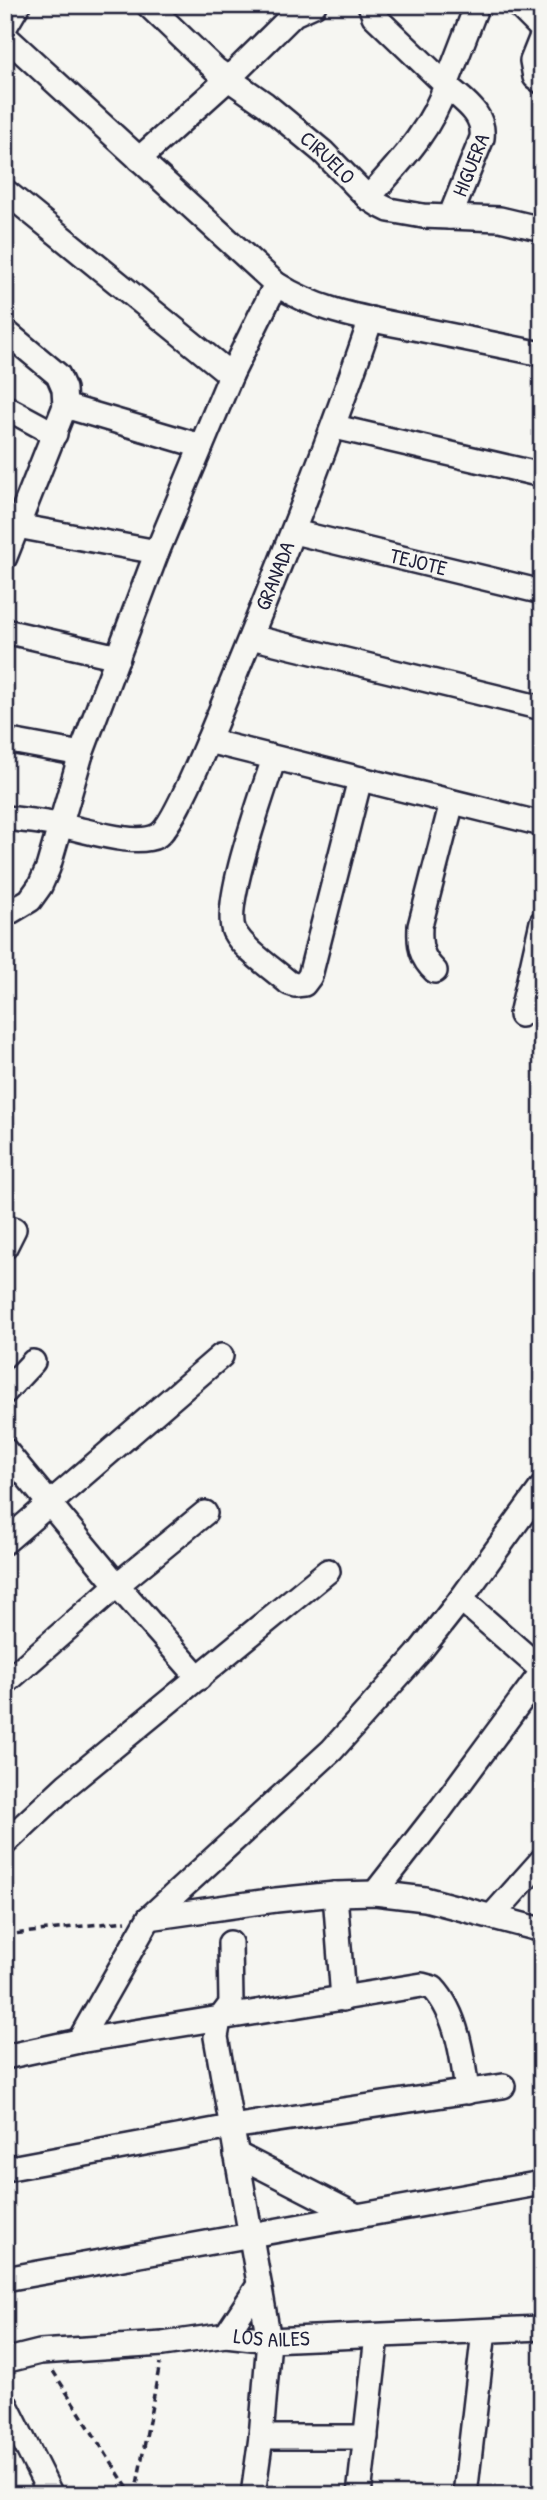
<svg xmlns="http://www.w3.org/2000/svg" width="547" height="2500" font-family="'Patrick Hand',sans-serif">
  <rect width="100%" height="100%" fill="#f6f6f2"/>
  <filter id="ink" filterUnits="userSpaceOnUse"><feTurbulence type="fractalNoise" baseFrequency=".0143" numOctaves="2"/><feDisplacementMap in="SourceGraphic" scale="14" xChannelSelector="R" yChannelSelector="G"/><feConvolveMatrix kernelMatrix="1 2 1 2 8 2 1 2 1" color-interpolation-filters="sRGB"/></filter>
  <g filter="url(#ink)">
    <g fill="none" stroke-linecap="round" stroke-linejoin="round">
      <g stroke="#22223b" stroke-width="28">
        <g id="minor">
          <path id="s1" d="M148,5L216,70L265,104L323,152L368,198L379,205L389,210L423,216L500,219L542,229"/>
          <path d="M518,5L542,29"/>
          <path d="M5,27L18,5"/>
          <path d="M5,36L276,284C320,312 364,318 414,328C457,337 499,345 542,354"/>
          <path d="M542,36L532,61L535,77L542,82"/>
          <path d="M139,159L228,79L294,14L314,5"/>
          <path d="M5,191L231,375"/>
          <path d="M368,198C400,162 430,132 446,85L374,16L370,5"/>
          <path id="s2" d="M450,217L482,138C485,113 463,101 446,85L477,5"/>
          <path d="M5,331L58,375L64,389L65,406L201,446"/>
          <path d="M5,407L55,434"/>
          <path d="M335,427L542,475"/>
          <path d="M5,521L17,526L157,552"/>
          <path id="s3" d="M294,532L542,592"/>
          <path d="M5,557L65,406"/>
          <path d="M5,631L118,657"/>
          <path d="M251,637L542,708"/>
          <path d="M5,740L81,754"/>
          <path d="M208,741L542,824"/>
          <path d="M274,758C264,791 222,904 234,931C243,949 273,969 289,983L295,985L304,984L310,976L360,779"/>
          <path id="s4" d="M5,818C24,820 44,822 63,826C87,830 135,847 157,836C176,826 224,702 235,675C283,557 330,440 371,319"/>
          <path d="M5,915L30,900L40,886L48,868L81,754L157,552L231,375L276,284"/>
          <path d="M435,971C421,958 419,946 420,926L452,802"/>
          <path d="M521,1015L542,922"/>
          <path d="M5,1247L14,1229"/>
          <path d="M5,1392L33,1362"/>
          <path d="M5,1450L117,1585L199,1678"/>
          <path d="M5,1542L221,1356"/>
          <path d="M461,1599L542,1670"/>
          <path d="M5,1683L117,1585L205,1513"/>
          <path d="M5,1843L67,1785L328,1571"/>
          <path d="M375,1893L440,1810L542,1672"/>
          <path d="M335,1894L343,1999"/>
          <path d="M493,1915L542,1860"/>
          <path d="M149,1918L276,1900L335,1894L375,1893L425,1899L542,1930"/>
          <path d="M230,1943L231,2004L219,2020L216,2037L269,2340L261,2437L253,2495"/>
          <path d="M79,2041L149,1918L332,1750L367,1711L417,1655L461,1599L542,1487"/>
          <path d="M5,2057L79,2041L422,1985L433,1988C457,2013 463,2058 467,2092"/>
          <path d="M236,2154L357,2216"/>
          <path d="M5,2169L231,2127L503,2086"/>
          <path d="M5,2279L542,2183"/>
          <path d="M226,2335L259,2285"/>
          <path id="s5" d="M5,2363L8,2360L40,2352L163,2344L226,2335L269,2340L542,2328"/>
          <path d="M5,2403L51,2495"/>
          <path d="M261,2437H366"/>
          <path d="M359,2495L377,2336"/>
          <path d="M465,2495L484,2331"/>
        </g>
      </g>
      <g stroke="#22223b" stroke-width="3.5" stroke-dasharray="7 5" stroke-linecap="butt">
        <path d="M5,1935L126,1921"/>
        <path d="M53,2371L132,2495"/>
        <path d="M135,2495L160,2363"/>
      </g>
      <use href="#minor" stroke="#f6f6f2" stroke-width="23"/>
    </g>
  </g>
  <g text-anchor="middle" stroke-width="7" stroke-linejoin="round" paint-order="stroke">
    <g font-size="21" fill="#22223b" stroke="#f6f6f2">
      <text dy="7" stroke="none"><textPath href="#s1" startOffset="236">CIRUELO</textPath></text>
      <text dy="7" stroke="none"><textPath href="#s2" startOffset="56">HIGUERA</textPath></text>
      <text dy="7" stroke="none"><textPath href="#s3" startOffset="128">TEJOTE</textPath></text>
      <text dy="7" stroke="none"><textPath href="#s4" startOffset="441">GRANADA</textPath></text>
      <text dy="7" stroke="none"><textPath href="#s5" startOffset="270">LOS AILES</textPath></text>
    </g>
  </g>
  <rect width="547" height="2500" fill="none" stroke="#f6f6f2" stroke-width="28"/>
  <rect x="14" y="14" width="519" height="2472" fill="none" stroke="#22223b" stroke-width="2.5" filter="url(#ink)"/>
</svg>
